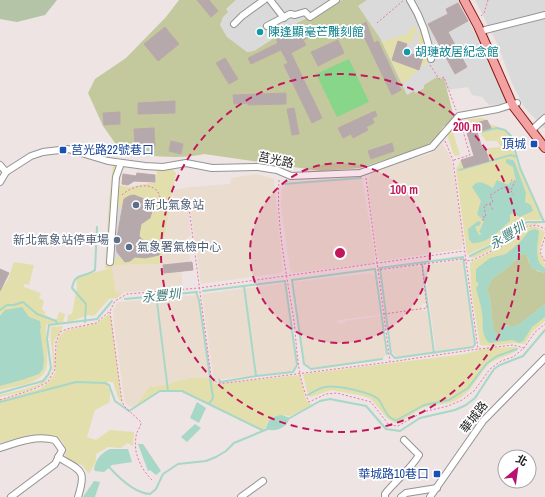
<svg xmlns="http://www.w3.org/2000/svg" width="545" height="497" font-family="'Archivo Narrow','Noto Sans TC',sans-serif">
  <rect width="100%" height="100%" fill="#ede4e3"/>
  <g fill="#dbdada">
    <path d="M236,0H342L299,22L254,51L246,52L227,37L220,25L226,9Z"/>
    <path d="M367,0H459L509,104L489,105L482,97L472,95L468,87L447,90L442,78L424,85V88L416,93L414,91L407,96L380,38L358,6Z"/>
    <path d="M475,0H545V129L524,107L512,83L497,43Z"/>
  </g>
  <g fill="#eaddd0">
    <path d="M442,143L451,158L453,168L462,230L463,244L461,249L381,261L378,258L368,187L370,175L375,171L397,163L430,154Z"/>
    <path d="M257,174L274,179L283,271L280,273L201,284L190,207H188L191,236H188L190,262L163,265L164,273L181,271L183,288L116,293L112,267L118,265L160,264L174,190L189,187L230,184L231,178Z"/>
    <path d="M362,178L375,255L374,263L292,273L290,269L281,205L282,189L286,185L290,184Z"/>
    <path d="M462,260L474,344L471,347L436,352L425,270L428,265Z"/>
    <path d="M417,266L421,268L426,303L421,305L422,310L427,311L433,352L398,357L392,352L381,271Z"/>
    <path d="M372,273L375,277L380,315L338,320V324L345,323V321L381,316L386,354L383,359L311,368L304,365L294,282Z"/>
    <path d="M286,283L297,365L293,371L215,380L213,375L202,294Z"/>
    <path d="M199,295L209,378H191L173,382L167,385L149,387L135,407H131L125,403L124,399L114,325L113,311L116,304L119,302Z"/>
  </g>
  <g fill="#e3dfad">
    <path d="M417,25L413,41L407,44L398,41L392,60L419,69L423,58L419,56C424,46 413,37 421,28L430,60L403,84L382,42L409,33L407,31Z"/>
    <path d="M483,118L490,124L504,129L511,134L517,163L542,220H526L505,237L467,255L456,169L461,160L464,168L488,161V148L501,147L497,141H486L481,134L478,122L453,132L460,155L455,156L453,153L447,134C459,120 465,119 483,118Z"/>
    <path d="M113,165L123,167L119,185L129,187L156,182L157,169L171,168L176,173L160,264L118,265L112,267L116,293L124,292L117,298L109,299L94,316L88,315L67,323L68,315L72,314L77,288L76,278L110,268H105L109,200Z"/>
    <path d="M534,223H542L526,226L504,244L474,258L469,257L507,239L525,224Z"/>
    <path d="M535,226L545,232L539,251L545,264V321L532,332L525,344L513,343L491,346L480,345L471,289L470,263L511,242L528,228Z"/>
    <path d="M14,262L34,265L29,285L24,284V287L41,293L39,298L44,301L42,309L45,312V315L53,319H57L59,312L65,314L63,323L48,324L46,326C46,338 48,350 47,363C47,384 16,386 0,390V288C10,283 10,270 14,262Z"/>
    <path d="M109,314L111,316L122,403L118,398L113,382H107L108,388L111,389L109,403L95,410L87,437L96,440L110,430L134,432L133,446L127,443L121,448L108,447L96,454V461L89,474L82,465L70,462L65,455C69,423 18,438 0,443V400L39,389L49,382L55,373L57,341L61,334L67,330L97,323Z"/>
    <path d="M63,326C62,332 56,335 54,342C53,350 56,359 54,367C50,390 19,392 0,397V395C15,391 52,386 53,368C54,354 49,341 51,327Z"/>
    <path d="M515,347L518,349L516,351C507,357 494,358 486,367C476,379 471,393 455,401C446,405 435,404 425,407C415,411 406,421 395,423L387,418L371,399L363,396L332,390L310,397L308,395L303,374L465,354L486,348Z"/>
    <path d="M300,375L306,400L312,405L290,416L282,415L267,422L266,428L262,430L182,391L161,390L135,407L149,387L167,385L173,382L191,378H209L217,384Z"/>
  </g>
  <g fill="#c3c99c">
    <path d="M179,0H236L226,9L228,12L223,17L220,25L227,37L247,52L254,51L299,22L342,0H367L358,6L380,38L407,95L414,91L416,93L424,88V85L437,77L439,79L444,78L454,118L455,119L443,127L434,140L426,146L360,168L321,171L204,154C182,160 141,156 120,150L103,126L88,93L95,79L126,58L166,17Z"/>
    <path d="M522,254L527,255L529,263L537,271L545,273V304L518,325L514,327L506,325L500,335L496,334C489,321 494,304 487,290L492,279L506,269Z"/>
  </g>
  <path fill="#b3c4a7" d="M0,0H57L45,15L17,22L0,19Z"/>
  <path fill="#88d68a" d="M349,59L369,102L337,117L316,74Z"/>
  <path fill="#d9d9d9" d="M117,206H121L119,258H114Z"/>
  <g fill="#a7d7c6">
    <path d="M506,159L513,160L515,163L526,193L525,202L531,205L533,211L520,217L512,213L510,215V221C501,229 486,245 472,243L469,239L468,229L478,221L481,222L480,225L475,227L479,235L482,234L479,232L484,221L477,214L481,201L472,187C479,178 485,184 493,188L497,180L508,185L511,181L516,182L513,167L506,163Z"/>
    <path d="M535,229L539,231C538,242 533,262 545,268V273L531,268L527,255L522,254L506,269L492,279L487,290C494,304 489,321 496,334L500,335L502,327C508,324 513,328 518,325L545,304V317L532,327L524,340L520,343L512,340L489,343C480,334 484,323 482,313C481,305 478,296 476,288L479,284L476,281V269L490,258L506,254L519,243L529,231Z"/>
    <path d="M22,307L29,317L40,321L41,328L40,329L44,359L43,369L39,374L22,380L0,386V316L5,310Z"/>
    <path d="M197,402L206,408L199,423L190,418Z"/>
    <path d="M282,415L290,418C286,427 279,431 269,430L266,428C268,419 273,416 282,415Z"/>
    <path d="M195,424L201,428L187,442L181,437Z"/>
    <path d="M138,444H143L161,471L156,475L150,470L148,471Z"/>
    <path d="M110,449H128L132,462L112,465L104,472L95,471L94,469C96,459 101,453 110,449Z"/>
    <path d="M94,481L100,482L95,497H83Z"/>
  </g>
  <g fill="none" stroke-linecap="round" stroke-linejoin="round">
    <g stroke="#a7d7c6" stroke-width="2">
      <path d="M480,132L497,128L505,130L511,136L520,168L544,222"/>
      <path d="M459,170L511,155L517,157"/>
      <path d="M283,184L361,178"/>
      <path d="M470,256L506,238L527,222H545"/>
      <path d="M422,263L434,353"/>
      <path d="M379,268H380L463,257L475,344L473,347L395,358L391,354L380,268"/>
      <path d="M375,269L387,354"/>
      <path d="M292,280L304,364L311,369L382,359"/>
      <path d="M292,280L375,269"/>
      <path d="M244,286L256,376L293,372L297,365L285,281"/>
      <path d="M203,291L285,281"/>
      <path d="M196,292L199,300L213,398L209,404"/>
      <path d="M159,296L157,302L168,391"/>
      <path d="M125,299L197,292"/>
      <path d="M0,310L7,305H14L23,302L37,314L56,321L57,324"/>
      <path d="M85,322L86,304L72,288C75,271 86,278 95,270L97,227"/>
      <path d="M219,380L221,382L256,376"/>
      <path d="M0,393L43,381L48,375L51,368L47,339L49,325L97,319L112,301"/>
      <path d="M308,395C313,392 319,388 325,387C336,385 372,392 379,400C384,407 387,420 397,420L424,405L449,400L468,388L487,363L497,356L517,349"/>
      <path d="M0,402L76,382L105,383L109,385L115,401L129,411L160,391H182L262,430"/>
      <path d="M288,419L320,401L330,399L366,406L386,429L400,431L420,418L455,410L466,405L475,398L494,369L500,365L523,356L545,330"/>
      <path d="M109,467C119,478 134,493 150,494L156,489L163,474L178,464L206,461L216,457L226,451L234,443L270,428"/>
    </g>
  </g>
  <g fill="#b6a9ac" stroke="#bda7aa">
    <path d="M197,0H209L218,11L211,17Z"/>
    <path d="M458,3L468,21L448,32L467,67L455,74L428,24L448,14L446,9Z"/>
    <path d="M366,22L374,43L378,41L401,90L392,95L359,26Z"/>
    <path d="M165,27L179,44L158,61L144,44Z"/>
    <path d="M304,28L309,37L303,40L306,45L291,53L322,118L312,123L284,65L288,63L281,50L251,64L248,58L278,43L276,39L298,29L299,31Z"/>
    <path d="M338,40L344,53L318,66L311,52Z"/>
    <path d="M398,41L407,44L404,52L423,57L419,70L392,60Z"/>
    <path d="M225,58L238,79L229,84L216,63Z"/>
    <path d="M286,93V104L248,105V103L234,104L233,95Z"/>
    <path d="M175,101V113L138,114V103Z"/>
    <path d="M294,108L299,134L292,135L287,109Z"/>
    <path d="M375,111L377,116L372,118L374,123L366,127L368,130L353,138L351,134L343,138L338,128Z"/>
    <path d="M120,112V124L104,125L103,113Z"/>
    <path d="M487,120L491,128L477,132L482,148L485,147L489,161L464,168L461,160L474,156L465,126Z"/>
    <path d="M154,128L155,147L135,148L134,129Z"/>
    <path d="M171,141L183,144L181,154L169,151Z"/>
    <path d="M392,143L394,151L371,159L368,151Z"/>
    <path d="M137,173L155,175V182L134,181L128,185L122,184L123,174L136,176Z"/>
    <path d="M134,195L144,199L146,206L152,211L150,218L141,224L139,236L146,244L161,248V251L159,255L145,258L135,257L130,261L125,262L117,252L116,243L124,199L129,196Z"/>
    <path d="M192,262L193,270L164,273L163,265Z"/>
    <path d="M0,269L9,273L0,291Z"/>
  </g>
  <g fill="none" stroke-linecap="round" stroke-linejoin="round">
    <g stroke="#949494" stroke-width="8">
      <g id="minor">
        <path d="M270,0L284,18"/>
        <path d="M410,0C422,19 428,37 431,59"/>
        <path d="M234,24L242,16L264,0"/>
        <path d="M267,26L290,14L295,15L305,12L310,17L336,0"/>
        <path d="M485,30L545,15"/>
        <path d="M534,128L545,118"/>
        <path d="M0,165L6,172"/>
        <path d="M0,182L6,172L31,156L43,152L68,149L108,161L145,166L163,167L186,163L212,168L258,167L277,170L291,176L360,173L432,147L459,116L498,109L517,103"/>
        <path d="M110,262L116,177L121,163"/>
        <path d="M0,448C18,442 36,435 55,440L62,450L55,464L11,497"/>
        <path d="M58,457C81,471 87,469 78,497"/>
        <path d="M241,497L263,481"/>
        <path d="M385,497V494C396,480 410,470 419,455L404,440"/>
        <path d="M401,497L406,493L437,488"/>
        <path d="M430,497L483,421L545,358"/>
      </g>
    </g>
    <g stroke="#89180d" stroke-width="10">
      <path id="major" d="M464,0L478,26L513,106L545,148"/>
    </g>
    <g stroke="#ed75ae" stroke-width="1" stroke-dasharray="2 2" stroke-linecap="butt">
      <path d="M481,16L484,13L488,0"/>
      <path d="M377,23L404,0"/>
      <path d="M430,65L439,79L444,77L456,110"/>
      <path d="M445,141L453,160L466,261L473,260L504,245L526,227L536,225L545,229"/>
      <path d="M454,160L470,155L463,131"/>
      <path d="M366,178L390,362L478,349L466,261L462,259L378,270"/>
      <path d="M279,180C276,227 287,275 294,321C297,347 297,378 309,402L326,394L337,393L356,398L371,402L389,425L398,426L423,412L448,406L462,400L474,391L490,369L501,361L513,357L524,348L535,332L545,324"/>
      <path d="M511,191L514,195"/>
      <path d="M122,195C137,181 167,181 159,210L154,213"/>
      <path d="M490,204L493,210"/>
      <path d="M189,208L211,376C216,386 224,383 234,382L390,362"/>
      <path d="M483,221V217H486L484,206L493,202L490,195L504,187L511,190L515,181L511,180"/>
      <path d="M545,237L540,252L545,262"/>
      <path d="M110,312L122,402L125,407L141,422C141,428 136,431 136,437C133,453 141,469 152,480L151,481"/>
      <path d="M384,314L427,308L422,265"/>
      <path d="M479,349L513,345L524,348"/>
      <path d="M0,400L34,389L48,382L55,369L56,342L60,332L67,329L96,323L110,311L115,301L127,294L199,288L464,251"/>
    </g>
    <use href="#minor" stroke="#fff" stroke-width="6"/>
    <use href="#major" stroke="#f3a2a4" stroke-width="8"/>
  </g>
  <circle cx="340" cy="253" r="90" fill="#c2185b" fill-opacity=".12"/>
  <g fill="none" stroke="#c2185b" stroke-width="2" stroke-dasharray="7 5">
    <circle cx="340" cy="253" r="90"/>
    <circle cx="340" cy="253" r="179"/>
  </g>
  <g fill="#0f9aa8" stroke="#fff" stroke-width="1.5">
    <circle cx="260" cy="32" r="4"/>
    <circle cx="407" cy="52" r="4"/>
  </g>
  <g fill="#1a4fb4" stroke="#fff" stroke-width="1.5">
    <rect x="530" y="140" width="8" height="8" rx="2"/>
    <rect x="59" y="146" width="8" height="8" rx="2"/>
    <rect x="433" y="470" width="8" height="8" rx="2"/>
  </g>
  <g fill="#5c6f8a" stroke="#fff" stroke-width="1.5">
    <circle cx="136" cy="205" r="4"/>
    <circle cx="117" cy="240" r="4"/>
    <circle cx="129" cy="247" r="4"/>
  </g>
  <g text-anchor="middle" stroke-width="3.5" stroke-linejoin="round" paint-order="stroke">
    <g font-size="12" fill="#0d838f" stroke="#fff" text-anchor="start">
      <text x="268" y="36">陳逢顯毫芒雕刻館</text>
      <text x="415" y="56">胡璉故居紀念館</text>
    </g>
    <g font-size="12" fill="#164399" stroke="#fff" text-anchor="end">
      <text x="526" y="148">頂城</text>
      <text x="71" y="154" text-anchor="start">莒光路22號巷口</text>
      <text x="429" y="478">華城路10巷口</text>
    </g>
    <g font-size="12" fill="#1d1d1d" stroke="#fff">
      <text transform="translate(276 160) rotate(12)" y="4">莒光路</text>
      <text transform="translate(474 417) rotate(-52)" y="4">華城路</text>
    </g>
    <g font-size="12" fill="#4e5e75" stroke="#fff" text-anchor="start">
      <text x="144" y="209">新北氣象站</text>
      <text x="109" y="244" text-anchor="end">新北氣象站停車場</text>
      <text x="137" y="251">氣象署氣檢中心</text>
    </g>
    <g font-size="13" font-style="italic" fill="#427e7a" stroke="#fff">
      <text transform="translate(507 235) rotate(-32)" y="5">永豐圳</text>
      <text transform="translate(161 295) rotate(-6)" y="5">永豐圳</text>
    </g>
  </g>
  <circle cx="340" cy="253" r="6" fill="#c2185b" stroke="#fff" stroke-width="2"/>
  <g font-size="12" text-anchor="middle" font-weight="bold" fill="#c2185b" stroke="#fff" stroke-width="3.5" stroke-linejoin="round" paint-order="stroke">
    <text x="467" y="131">200 m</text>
    <text x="404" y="194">100 m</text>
  </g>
  <g transform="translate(517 469) rotate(29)"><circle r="19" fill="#ffffff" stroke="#a5a5a5"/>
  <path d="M0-3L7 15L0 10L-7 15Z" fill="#b81272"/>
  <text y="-6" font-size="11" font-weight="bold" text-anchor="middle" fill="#1d1d1d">北</text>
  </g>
</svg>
